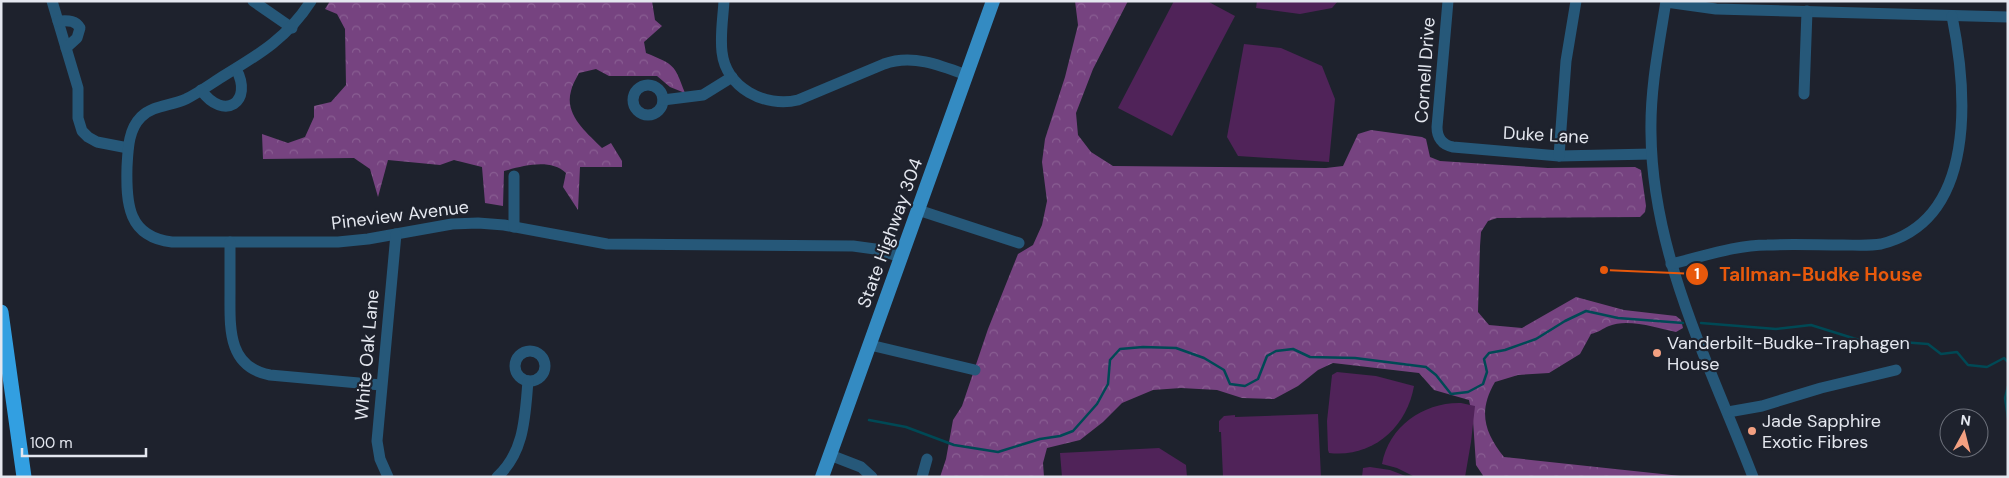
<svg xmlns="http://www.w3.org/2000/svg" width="2009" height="478" font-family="'DM Sans',sans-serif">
  <defs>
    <pattern id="forest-crowns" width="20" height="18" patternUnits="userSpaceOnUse" patternTransform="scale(1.25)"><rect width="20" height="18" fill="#764380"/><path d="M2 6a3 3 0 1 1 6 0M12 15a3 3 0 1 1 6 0" fill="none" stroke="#895e92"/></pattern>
  </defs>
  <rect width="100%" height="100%" fill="#1e222d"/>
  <g fill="url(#forest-crowns)">
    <path d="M330,1H652L655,20L662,26L644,42L646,53C675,65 674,64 685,93L670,87L657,76H609L596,69L579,73C576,79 572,85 571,91C564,115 587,133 602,148L611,143L622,161V167H580L578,210L563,187L566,173C550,158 523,166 504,171L503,206L485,203L482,167L454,160L440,165L388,160L378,197L370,169L354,158L263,159L262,134L288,143L305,137L314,117V106L331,102L346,85L345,29L337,14L325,9Z"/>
    <path d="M1075,1H1128L1093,69L1076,113L1078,135L1091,152L1113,166L1326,168L1343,166L1358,134L1371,130L1422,137L1426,139L1430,157L1440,161L1548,168L1635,167L1641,170L1646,206L1645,212L1640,217L1497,218L1488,221L1481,232L1480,246L1478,312L1489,325L1522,328L1576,297L1624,310L1676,316L1681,320L1683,328L1676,332C1658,328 1627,318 1609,326C1602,329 1599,332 1591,334L1580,354L1549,373L1518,375L1495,382C1478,411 1484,432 1504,457L1690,477H1484L1476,465L1473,420L1469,400L1434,390L1419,373L1333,363L1318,370L1298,386L1274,399L1242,398L1217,390L1181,388L1153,390L1122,403L1103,422L1080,440L1047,448L1043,463L1044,477H940L946,459L953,420L962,406L988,329L1018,254L1033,245L1042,225L1047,201L1042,162L1045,139L1065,77L1078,25Z"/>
  </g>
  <g fill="#502359">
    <path d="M1174,1H1207L1235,16L1172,136L1118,108Z"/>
    <path d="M1257,1H1338L1332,8L1300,14L1256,8Z"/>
    <path d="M1244,44L1281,48L1322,66L1335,99L1329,162L1238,156L1227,137Z"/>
    <path d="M1337,372L1376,376L1414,386C1407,427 1373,458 1329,453L1328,450L1327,421L1332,375Z"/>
    <path d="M1461,403L1475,406L1471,442L1465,477H1415L1397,468L1382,464C1389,426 1424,402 1461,403Z"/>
    <path d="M1318,414L1321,477H1223L1221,432H1219V421L1224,416L1235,415V417Z"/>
    <path d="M1159,448L1186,465L1187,477H1062L1060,453Z"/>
    <path d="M1370,467L1390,470L1408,477H1362L1363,468Z"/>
  </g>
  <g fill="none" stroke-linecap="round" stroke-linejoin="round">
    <g stroke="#004955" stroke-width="2.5">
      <path d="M1701,323L1776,329L1811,325L1859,340L1873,349L1901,342L1928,344L1941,354L1957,352L1968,365L1987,367L2004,358L2008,362"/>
      <path d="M2008,386L2005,398L2008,418"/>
      <path d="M869,420L906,427L954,445L998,452L1040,439L1060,436L1073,431L1097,404L1108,384L1110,360L1120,349L1143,347L1176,348L1204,358L1224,370L1230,384L1245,386L1258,379L1267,356L1276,351L1293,349L1310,357L1355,358L1426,367L1436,375L1451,394L1468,392L1483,384L1487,372L1484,359L1489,353L1505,350L1536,339L1565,321L1586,311L1618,318L1683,323"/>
    </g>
    <g stroke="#265879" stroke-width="11">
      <path d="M52,1L78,88V118L82,131L88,137L97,142L128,148"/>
      <path d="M253,1L292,28"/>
      <path d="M311,1C288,37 260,54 225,75C212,83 200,92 186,99C171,106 153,105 141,117C128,130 128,150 127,167C126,204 128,237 172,242H338L368,239L452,224L478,223L504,225L607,244L853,246L875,249L901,257"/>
      <path d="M724,1C723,18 720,35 722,52C726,88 765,108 798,100L884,64C912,54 940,65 966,75"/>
      <path d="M1448,1L1437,127C1437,137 1442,145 1453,147L1559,156L1651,154"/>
      <path d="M1666,1C1659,45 1650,89 1651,133C1652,255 1710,365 1753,477"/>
      <path d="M1666,2L1716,9L2008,17"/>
      <path d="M58,21C66,21 75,19 80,28L77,38L66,48"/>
      <circle cx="648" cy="100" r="15"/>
      <path d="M201,90C224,122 254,102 236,69"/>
      <path d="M1804,94L1807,11"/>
      <path d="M663,100L703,95L732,77"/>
      <path d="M1559,156L1566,61L1576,1"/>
      <path d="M514,176V227"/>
      <path d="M918,210L1019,243"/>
      <path d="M230,242C230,259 230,276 230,293C230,327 227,367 270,375L381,385"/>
      <path d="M1671,264C1702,257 1735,245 1767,245C1793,244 1818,245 1843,245C1856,245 1869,246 1881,244C1978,220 1967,91 1952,16"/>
      <path d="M870,345L975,370"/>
      <circle cx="530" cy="366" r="15"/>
      <path d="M1728,412L1762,406L1821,388L1896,370"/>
      <path d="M830,455L861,467L872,477"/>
      <path d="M388,477L380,459L377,441L396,234"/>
      <path d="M497,477C525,452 525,415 528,381"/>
      <path d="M922,477L927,459"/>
    </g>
    <path stroke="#348bc2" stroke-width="14" d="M822,477L993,1"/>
    <path stroke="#329fe1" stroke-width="15" d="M1,312L24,477"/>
  </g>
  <g fill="#f3a081" stroke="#1e222d" stroke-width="2">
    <circle cx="1657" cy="353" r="5"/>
    <circle cx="1752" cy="431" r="5"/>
  </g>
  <g text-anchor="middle" stroke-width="4.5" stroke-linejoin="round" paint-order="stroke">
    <g font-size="18" fill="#e4e7ef" stroke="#1e222d">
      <text transform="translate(1425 70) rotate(-86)" y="6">Cornell Drive</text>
      <text transform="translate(1546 135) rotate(3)" y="6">Duke Lane</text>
      <text transform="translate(400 215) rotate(-7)" y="6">Pineview Avenue</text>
      <text transform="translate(890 233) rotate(-70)" y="6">State Highway 304</text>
      <text transform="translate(367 355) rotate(-85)" y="6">White Oak Lane</text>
    </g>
    <g font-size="18" fill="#e4e7ef" stroke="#1e222d" text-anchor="start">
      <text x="1667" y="349">Vanderbilt-Budke-Traphagen<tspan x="1667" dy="21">House</tspan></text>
      <text x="1762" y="427">Jade Sapphire<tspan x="1762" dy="21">Exotic Fibres</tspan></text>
    </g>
  </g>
  <path fill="none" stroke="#e8590c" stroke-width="2" d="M1604 270L1697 274"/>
  <g fill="#e8590c" stroke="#1e222d" stroke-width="2">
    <circle cx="1604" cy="270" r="5"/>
    <circle cx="1697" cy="274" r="12"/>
  </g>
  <g font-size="15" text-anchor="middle" font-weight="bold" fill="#fff">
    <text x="1697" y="279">1</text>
  </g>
  <g font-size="19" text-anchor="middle" font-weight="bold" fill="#e8590c" stroke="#1e222d" stroke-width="4.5" stroke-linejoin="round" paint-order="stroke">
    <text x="1821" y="281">Tallman-Budke House</text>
  </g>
  <rect width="2009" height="478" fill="none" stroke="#e4e7ef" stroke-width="5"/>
  <g transform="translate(1964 433) rotate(7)"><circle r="24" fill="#1e222d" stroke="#6d717b"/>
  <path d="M0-4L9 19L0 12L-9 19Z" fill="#f3a081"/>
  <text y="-8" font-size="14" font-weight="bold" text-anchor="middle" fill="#e4e7ef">N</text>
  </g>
  <path d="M22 448v8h124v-8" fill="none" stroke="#e4e7ef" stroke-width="2.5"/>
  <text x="30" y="448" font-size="15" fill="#e4e7ef" stroke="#1e222d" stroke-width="4" paint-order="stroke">100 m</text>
</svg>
